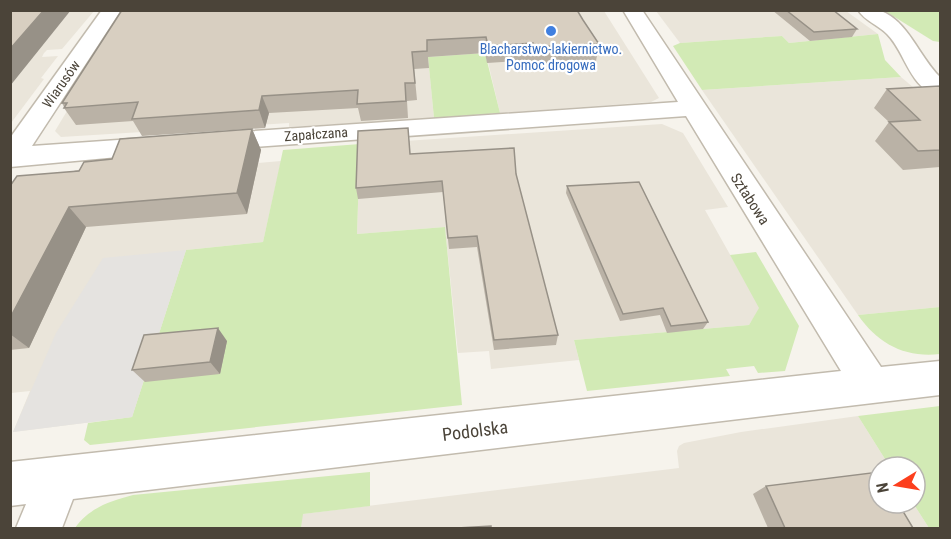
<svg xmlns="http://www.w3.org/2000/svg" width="951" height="539" font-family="'Roboto Condensed',sans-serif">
  <rect width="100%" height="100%" fill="#f6f3ec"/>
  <g fill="#eae5da">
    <path d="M11,11H94L62,49L47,50L44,53L42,57L58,56L41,78L44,79L11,123Z"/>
    <path d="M127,11H604L659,98L651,102L500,113L486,54L428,57L434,118L289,127V123L61,137L55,131Z"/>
    <path d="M656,11H846L878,34L789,43L782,36L680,43Z"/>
    <path d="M901,77L940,110V307L858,315L702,90Z"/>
    <path d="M662,124L683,133L728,207L705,210L760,308L749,325L574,340L579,360L491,369L489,351L458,353L445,227L357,234L360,144Z"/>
    <path d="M281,161L263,242L186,250L132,417L13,432L30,391L11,393L10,230L257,166L258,163Z"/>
    <path d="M858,416L890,467H879V503H913L929,528H301L302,514L679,468L677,451L679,446L684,443L741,432Z"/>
  </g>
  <g fill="#d2eab5">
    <path d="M885,11H940V42L933,41Z"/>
    <path d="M878,34L885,60L901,77L702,90L673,46L680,43L782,36L789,43Z"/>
    <path d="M485,53L500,113L434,118L428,57Z"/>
    <path d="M360,144L357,234L445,227L462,405L90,445L84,440L88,423L132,417L186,250L263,242L283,150Z"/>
    <path d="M756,252L799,326L785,371L758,373L754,366L726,369L730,376L587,391L574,340L749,325L759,308L730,255Z"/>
    <path d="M940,307V354C905,358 878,344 858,315Z"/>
    <path d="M940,406V528H929L913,503H915V467H890L858,416Z"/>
    <path d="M370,472V506L303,514L301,528H75C89,508 110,501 133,495Z"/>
  </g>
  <path fill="#e5e3e0" d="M186,250L132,417L13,432L56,333L103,258Z"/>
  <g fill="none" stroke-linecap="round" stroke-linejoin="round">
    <g stroke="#c2bbae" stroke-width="3">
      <g id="minor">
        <path d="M102,10H121L32,146L161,137L170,139L174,145L170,151L161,153L10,167V138Z"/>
        <path d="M623,10H642L881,367L940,361V395L73,499L62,528H16L26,504L10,506V462L841,371L686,116L212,150L203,148L199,142L203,136L212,134L678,102Z"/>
        <path d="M858,10C864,10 875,9 881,11C908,21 920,58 940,77V96C910,90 906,53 887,34C878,25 865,21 858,10Z"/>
      </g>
    </g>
    <use href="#minor" fill="#fff" fill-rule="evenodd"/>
  </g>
  <g fill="#bab2a6">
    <path d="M122,10L583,20L599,44L596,61L532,64L531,60L487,63L485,53L428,57L429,68L414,69L417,100L407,101L408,118L361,121L358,108L269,113L265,128L142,136L133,121L76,125L64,108V107L62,103Z"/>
    <path d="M772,10H833L857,29L852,37L810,41Z"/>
    <path d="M940,86V167L903,170L875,141L889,122L874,108L887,89Z"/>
    <path d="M252,129L261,150L247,214L86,227L29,348L10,350V186Z"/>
    <path d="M409,139L410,154L516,174L558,335L556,345L494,350L477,247L449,249L443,192L358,199L356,188Z"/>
    <path d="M567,186L708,322L703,329L667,333L660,315L620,321L566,193Z"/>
    <path d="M227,341L220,374L145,382L132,370Z"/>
    <path d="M766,486L913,528H768L753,494Z"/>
  </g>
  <g fill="#979187">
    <path d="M44,10H71L10,86V49Z"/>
    <path d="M262,96L269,113L265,128L259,110Z"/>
    <path d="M252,129L261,150L247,214L237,193Z"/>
    <path d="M69,207L86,227L29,348L10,334V318Z"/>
    <path d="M218,328L227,341L220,374L210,362Z"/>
  </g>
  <g fill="#d8cfc1" stroke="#979187" stroke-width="1.5">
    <path d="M10,10H44L10,49Z"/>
    <path d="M122,10H577L583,20L599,44L533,47V43L488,46L486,37L427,40V51L412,52L415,83H405L406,101L357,104L358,90L262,96L259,110L132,119L138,102L64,108L67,103H62Z"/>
    <path d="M786,10H833L857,29L814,32Z"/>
    <path d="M940,86V150L918,151L889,122L920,120L887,89Z"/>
    <path d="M408,128L410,154L514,148L516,174L558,335L494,340L477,236L448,238L442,181L356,188L358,131Z"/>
    <path d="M252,129L237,193L69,207L10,318V186L17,176L79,171L84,162L112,159L120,139Z"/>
    <path d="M639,182L708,322L671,326L663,308L623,314L567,186Z"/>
    <path d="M218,328L210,362L132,370L144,335Z"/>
    <path d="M879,472V503H898L913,528H785L766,486Z"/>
    <path d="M491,526V528H457Z"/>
  </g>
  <circle fill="#3f7fe0" stroke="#fff" stroke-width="2" cx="551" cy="31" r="6"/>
  <g text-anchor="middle" stroke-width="4.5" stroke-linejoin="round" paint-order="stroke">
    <g font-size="14" fill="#366cbe" stroke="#fff">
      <text x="551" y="54">Blacharstwo-lakiernictwo.<tspan x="551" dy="16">Pomoc drogowa</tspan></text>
    </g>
    <g font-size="14" fill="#4b4439" stroke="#fff">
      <text transform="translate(61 84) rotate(-55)" y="5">Wiarusów</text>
      <text transform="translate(316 134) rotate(-4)" y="5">Zapałczana</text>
    </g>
    <g font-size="15" fill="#4b4439" stroke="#fff">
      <text transform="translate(750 199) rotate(57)" y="5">Sztabowa</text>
    </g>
    <g font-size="18" fill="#4b4439" stroke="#fff">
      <text transform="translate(475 431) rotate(-7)" y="6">Podolska</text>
    </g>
  </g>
  <rect width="951" height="539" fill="none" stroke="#4b4439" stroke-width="24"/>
  <g transform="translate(897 485) rotate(259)"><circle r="28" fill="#ffffff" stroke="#b7b4b0" stroke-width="1.5"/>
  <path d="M0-4.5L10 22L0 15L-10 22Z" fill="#fc3f1d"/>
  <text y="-9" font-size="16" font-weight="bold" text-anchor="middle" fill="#4b4439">N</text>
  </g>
</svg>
